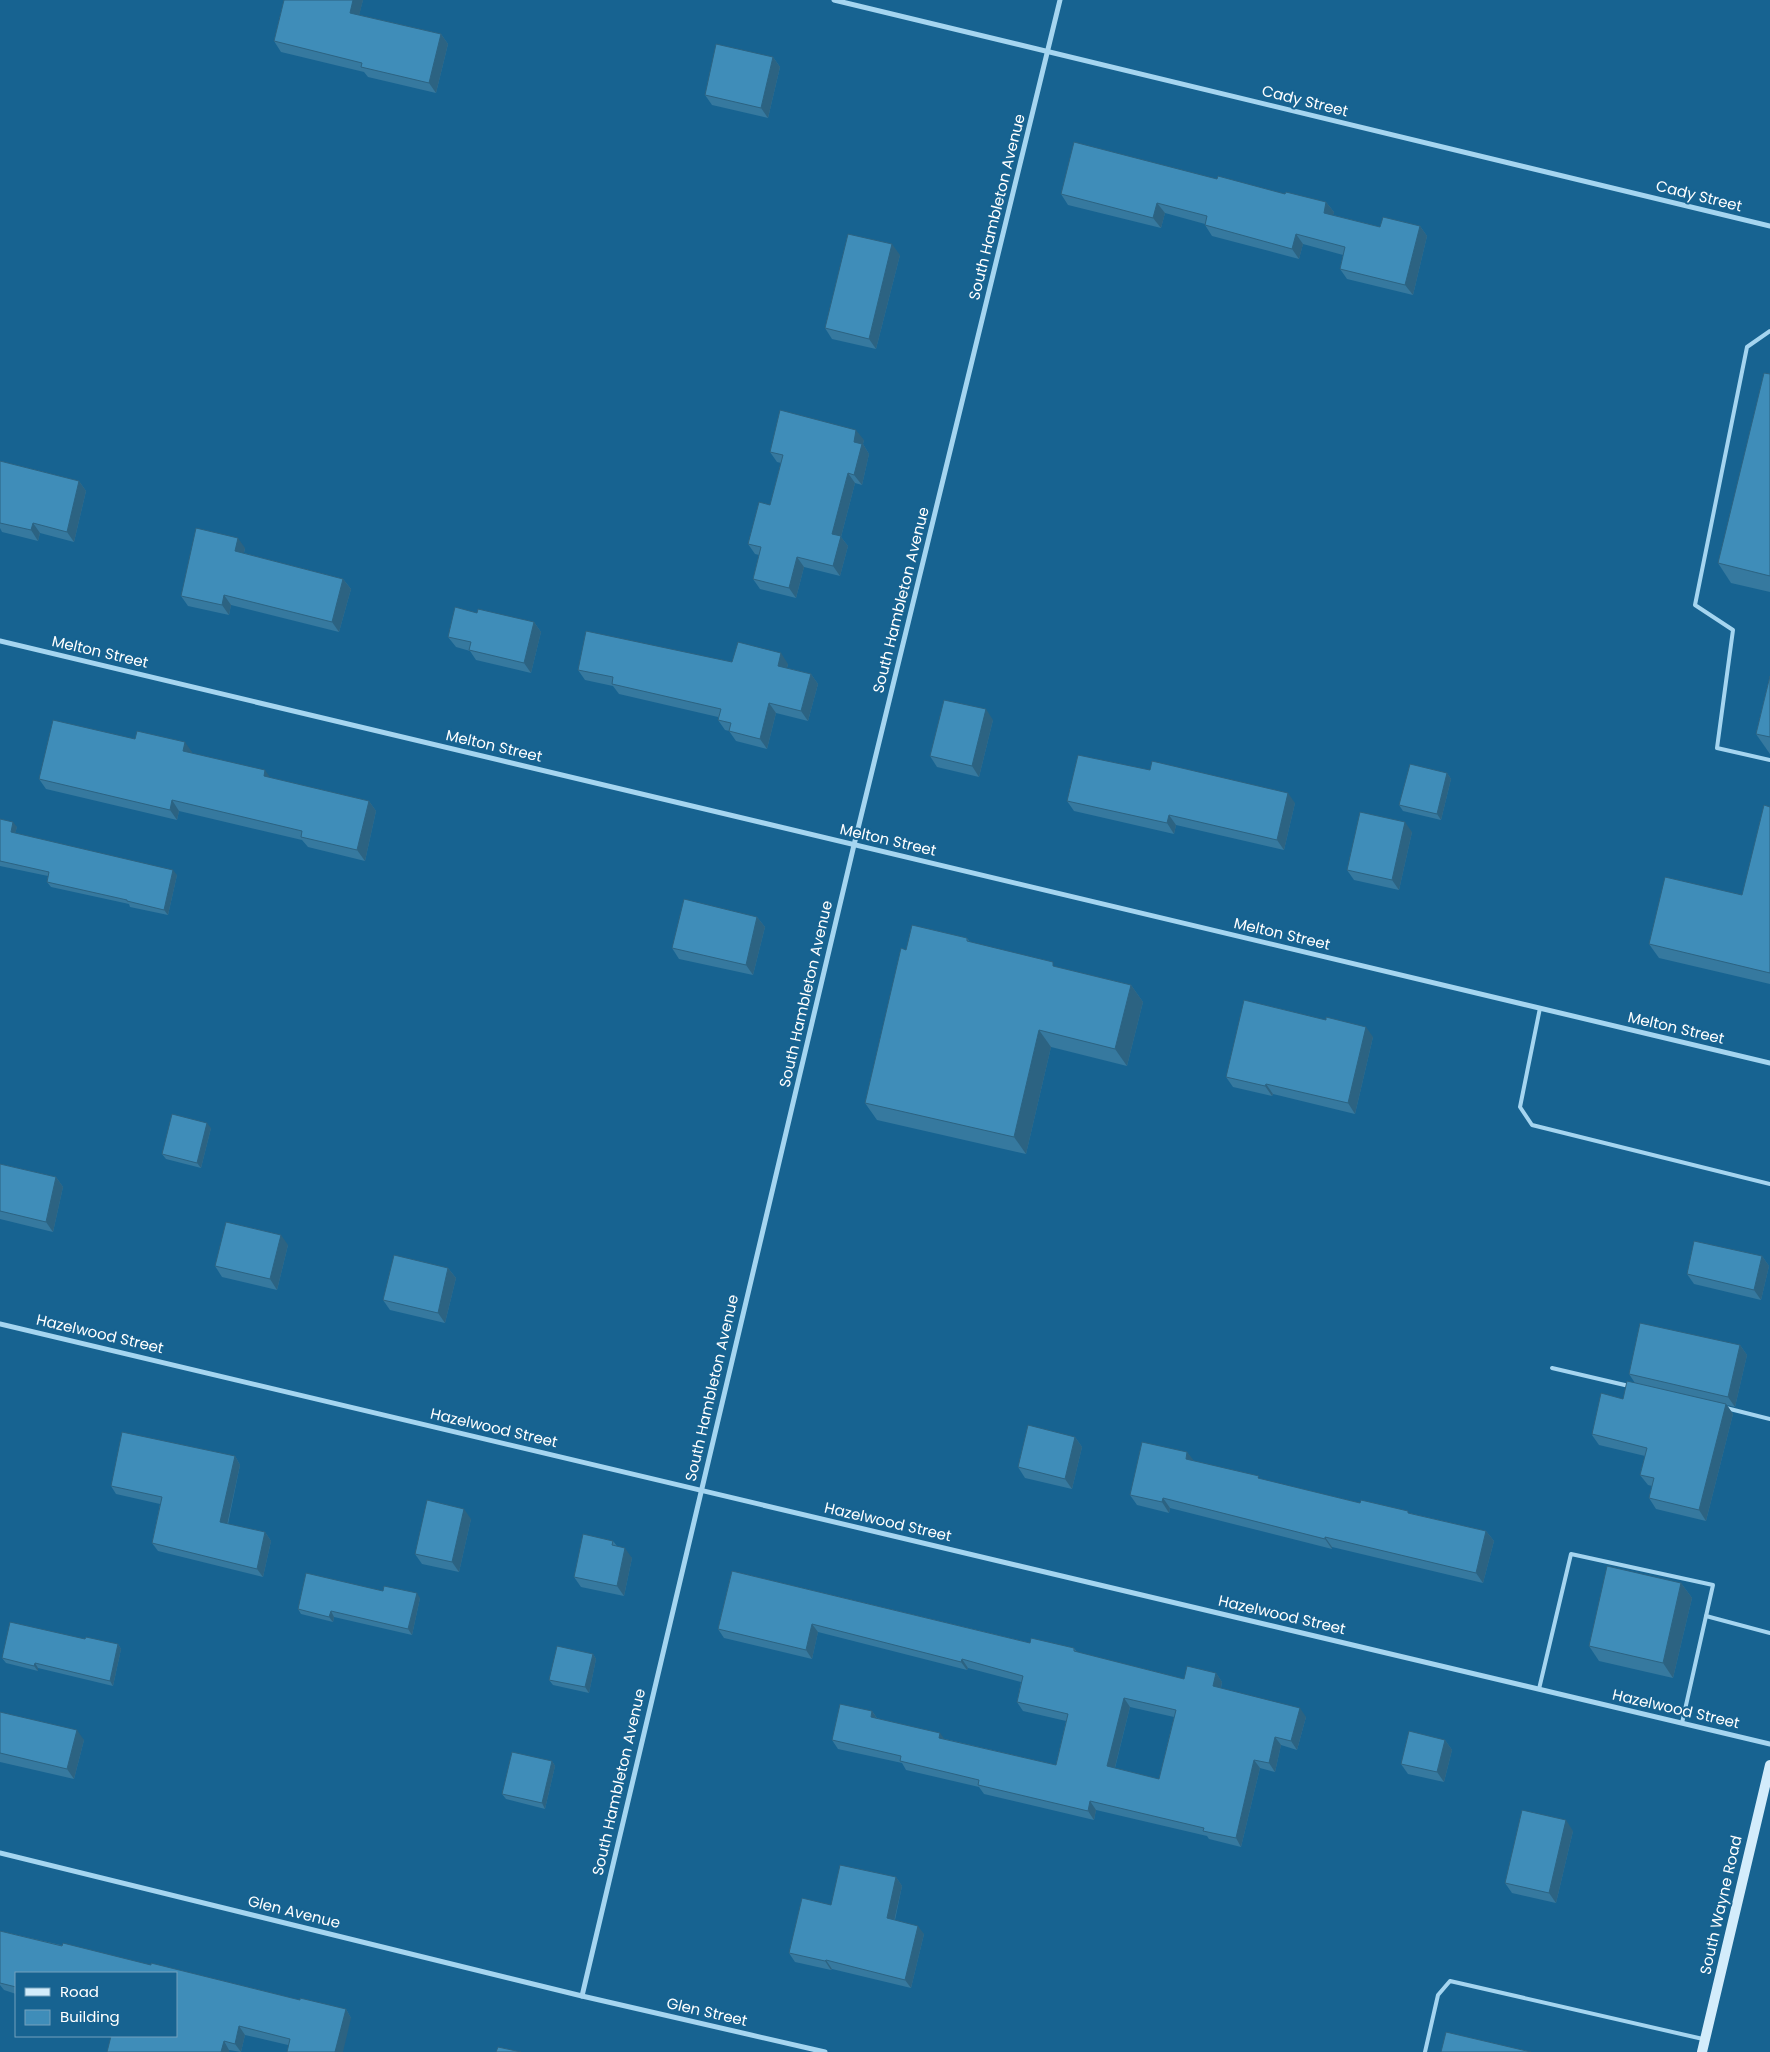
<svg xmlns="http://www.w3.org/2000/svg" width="1770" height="2052" font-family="Poppins,sans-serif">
  <rect width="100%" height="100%" fill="#176391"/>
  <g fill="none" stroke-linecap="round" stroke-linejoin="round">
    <g stroke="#a5d5f0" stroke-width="4">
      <path d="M1770,331L1747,347L1695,605L1733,630L1717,748L1770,760"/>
      <path d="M1540,1008L1520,1107L1532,1125L1770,1184"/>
      <path d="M1552,1368L1629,1386"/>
      <path d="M1726,1408L1770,1419"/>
      <path d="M1706,1616L1770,1633"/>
      <path d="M1539,1689L1571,1554L1713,1585L1682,1723"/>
      <path d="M1425,2052L1438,1995L1450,1981L1703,2039"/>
    </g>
    <g stroke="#a5d5f0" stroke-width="5">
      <path d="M834,0L1770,226"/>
      <path d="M0,641L1770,1063"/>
      <path d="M0,1324L1770,1744"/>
      <path d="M0,1853L582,1996L825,2052"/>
      <path d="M582,1996L854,845L1060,0"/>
    </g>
    <path stroke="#d3ecfb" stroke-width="10" d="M1702,2052L1770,1765"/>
  </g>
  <g fill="#36799f" fill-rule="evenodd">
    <path d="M284,0H363L359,15L441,34L448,44L436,93L368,77L364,72L281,52L274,41Z"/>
    <path d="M773,57L780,67L768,118L712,105L705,95Z"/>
    <path d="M1217,179L1285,194L1326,202L1334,212L1333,215L1380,227L1420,226L1427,236L1413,295L1347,279L1340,269L1343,255L1303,244L1299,259L1212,236L1205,225V224L1165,213L1161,228L1068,205L1061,194Z"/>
    <path d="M900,255L876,349L832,339L825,328Z"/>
    <path d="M1770,374V592L1731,583L1718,563Z"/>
    <path d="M864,440L863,444L869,454L862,485L855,483L841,537L848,546L840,576L804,567L796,598L760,589L753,579L759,555L755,554L748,544L770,505L781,463L777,462L770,452Z"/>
    <path d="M0,461L79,481L86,491L74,542L40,533L38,541L2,532L0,528Z"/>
    <path d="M245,548L244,553L343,579L351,589L339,632L231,605L229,615L188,606L181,596Z"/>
    <path d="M477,613L534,622L541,632L531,673L476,660L470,651L456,647L448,637Z"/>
    <path d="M732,662L788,664L787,668L811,674L818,684L808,721L776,713L767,749L736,741L729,731L725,730L718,720V717L619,694L613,686L585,680L578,670Z"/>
    <path d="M1770,676V754L1756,734Z"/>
    <path d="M993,720L979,777L937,767L930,756Z"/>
    <path d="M135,739L192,752V753L271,778L369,801L376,811L365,861L308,847L302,840L179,811L177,820L46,789L39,779Z"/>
    <path d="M1447,773L1451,779L1441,820L1403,811L1399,805Z"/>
    <path d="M1067,801L1295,803L1284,850L1176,825L1174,834L1074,811Z"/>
    <path d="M1770,807V984L1659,958L1649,944L1742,895Z"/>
    <path d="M0,819L17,827L15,833L177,875L168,915L130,907L129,904L51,887L47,882L48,876L0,866Z"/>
    <path d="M1412,832L1399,890L1354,880L1347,870Z"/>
    <path d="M757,917L765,927L753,975L679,959L672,948Z"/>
    <path d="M967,938L970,942L1056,967L1131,985L1143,1002L1127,1066L1051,1047L1026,1154L877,1120L865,1103L906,950Z"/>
    <path d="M1373,1037L1355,1114L1273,1094L1272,1096L1233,1087L1226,1077Z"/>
    <path d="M211,1128L201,1168L166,1159L162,1154Z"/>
    <path d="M0,1164L56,1177L63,1187L53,1232L0,1219Z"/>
    <path d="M288,1245L277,1290L222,1277L215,1266Z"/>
    <path d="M1762,1256L1769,1266L1761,1300L1694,1284L1687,1274Z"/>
    <path d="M448,1268L456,1278L445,1323L390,1310L383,1300Z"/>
    <path d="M1740,1345L1747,1355L1735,1407L1727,1405L1733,1414L1706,1521L1656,1509L1649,1498L1652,1486L1648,1485L1640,1475L1645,1456L1599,1445L1592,1435L1623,1399L1635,1383L1629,1374Z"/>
    <path d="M1075,1437L1082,1447L1072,1489L1025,1478L1018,1467Z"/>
    <path d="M1187,1452L1193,1461L1260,1479L1360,1503L1409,1513L1486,1531L1494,1541L1483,1583L1332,1547V1549L1170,1508L1169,1513L1137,1505L1130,1495Z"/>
    <path d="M235,1456L240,1465L228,1524L265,1532L271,1541L263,1577L158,1551L152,1543L160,1504L116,1494L111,1486Z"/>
    <path d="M471,1519L459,1572L422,1564L415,1554Z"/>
    <path d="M613,1541L617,1546L632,1558L624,1596L581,1587L574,1577Z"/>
    <path d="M732,1571L1030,1643L1074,1648L1077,1652L1184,1679L1216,1673L1222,1682L1221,1688L1306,1717L1297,1750L1281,1745L1275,1772L1260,1768L1241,1847L1209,1839L1207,1836L1096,1810L1094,1820L984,1794L979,1787L906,1770L902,1763L838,1749L832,1740L872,1711L877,1718L945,1739L1056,1765L1066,1721L1023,1711L1017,1702L1021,1682L968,1668L967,1670L818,1632L812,1659L724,1638L718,1629ZM1130,1707L1174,1717L1159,1779L1115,1768Z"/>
    <path d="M1681,1583L1692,1598L1673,1678L1599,1661L1589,1646Z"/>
    <path d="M383,1591L420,1598L412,1635L334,1617L333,1622L301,1614L298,1609Z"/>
    <path d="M85,1639L118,1644L121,1649L113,1686L38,1668V1671L6,1663L2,1658Z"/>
    <path d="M593,1654L596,1659L589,1693L553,1685L549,1680Z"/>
    <path d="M0,1712L84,1740L74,1779L0,1762Z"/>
    <path d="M1445,1740L1452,1750L1444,1782L1408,1774L1401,1764Z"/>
    <path d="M552,1761L555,1766L545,1809L506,1799L502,1794Z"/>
    <path d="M1573,1831L1556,1903L1512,1893L1505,1883Z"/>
    <path d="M896,1877L902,1886L895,1920L924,1934L911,1988L832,1969L831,1970L795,1962L789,1953L831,1905Z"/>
    <path d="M0,1931L300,2000L346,2009L351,2018L288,2045L245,2035L241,2052L229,2050V2052L176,1973H16V1994L4,1990L0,1985Z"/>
  </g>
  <g fill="#2c6382">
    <path d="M353,0H363L357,24L350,13Z"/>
    <path d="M441,34L448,44L436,93L429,83Z"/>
    <path d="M773,57L780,67L768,118L761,108Z"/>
    <path d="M1326,202L1334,212L1331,223L1324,213Z"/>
    <path d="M1157,203L1165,213L1161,228L1153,218Z"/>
    <path d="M1420,226L1427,236L1413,295L1405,285Z"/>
    <path d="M1296,234L1303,244L1299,259L1292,249Z"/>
    <path d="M892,244L900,255L876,349L869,339Z"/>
    <path d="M856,430L864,440L863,444L869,454L862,485L854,475V442Z"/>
    <path d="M848,473L855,483L841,537L848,546L840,576L833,566L832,534Z"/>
    <path d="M79,481L86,491L74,542L67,532Z"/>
    <path d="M33,523L40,533L38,541L31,530Z"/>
    <path d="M238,538L245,548L242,561L235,551Z"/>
    <path d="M797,557L804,567L796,598L789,588Z"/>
    <path d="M343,579L351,589L339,632L332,622Z"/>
    <path d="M224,595L231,605L229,615L222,605Z"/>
    <path d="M534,622L541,632L531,673L524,663Z"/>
    <path d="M781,653L788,664L785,676L778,666Z"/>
    <path d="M811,674L818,684L808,721L801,711Z"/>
    <path d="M769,703L776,713L767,749L760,739Z"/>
    <path d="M986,709L993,720L979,777L972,766Z"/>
    <path d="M185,742L192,752L190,761L183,751Z"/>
    <path d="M265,770L272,780L264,776Z"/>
    <path d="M1447,773L1451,779L1441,820L1437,814Z"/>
    <path d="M1288,793L1295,803L1284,850L1277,840Z"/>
    <path d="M172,800L179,811L177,820L170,810Z"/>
    <path d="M369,801L376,811L365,861L357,850Z"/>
    <path d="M1169,815L1176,825L1174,834L1167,823Z"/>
    <path d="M13,822L17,827L14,837L11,832Z"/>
    <path d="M1405,822L1412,832L1399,890L1392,880Z"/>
    <path d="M173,870L177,875L168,915L164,910Z"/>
    <path d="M757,917L765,927L753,975L746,965Z"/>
    <path d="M1131,985L1143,1002L1127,1066L1115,1049Z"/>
    <path d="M1366,1027L1373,1037L1355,1114L1348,1103Z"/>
    <path d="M1039,1030L1051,1047L1026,1154L1014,1137Z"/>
    <path d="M1266,1084L1273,1094L1272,1096L1265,1086Z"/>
    <path d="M207,1123L211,1128L201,1168L197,1163Z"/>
    <path d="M56,1177L63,1187L53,1232L46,1222Z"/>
    <path d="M281,1235L288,1245L277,1290L270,1279Z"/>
    <path d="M1762,1256L1769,1266L1761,1300L1754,1290Z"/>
    <path d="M448,1268L456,1278L445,1323L438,1313Z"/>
    <path d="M1740,1345L1747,1355L1735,1407L1728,1397Z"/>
    <path d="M1726,1404L1733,1414L1706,1521L1699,1510Z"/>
    <path d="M1075,1437L1082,1447L1072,1489L1065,1479Z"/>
    <path d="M1187,1452L1195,1462L1186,1459Z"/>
    <path d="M235,1456L240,1465L226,1530L220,1522Z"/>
    <path d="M1163,1498L1170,1508L1169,1513L1162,1502Z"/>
    <path d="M464,1509L471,1519L459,1572L452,1562Z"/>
    <path d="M1486,1531L1494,1541L1483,1583L1476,1573Z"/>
    <path d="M265,1532L271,1541L263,1577L257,1569Z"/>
    <path d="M1325,1537L1332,1547V1549L1325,1539Z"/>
    <path d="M625,1548L632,1558L624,1596L617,1586Z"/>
    <path d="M1681,1583L1692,1598L1673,1678L1663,1663Z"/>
    <path d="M417,1593L420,1598L412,1635L408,1629Z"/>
    <path d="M331,1611L334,1617L333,1622L329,1617Z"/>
    <path d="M812,1624L818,1632L812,1659L806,1650Z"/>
    <path d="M118,1644L121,1649L113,1686L110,1681Z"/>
    <path d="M593,1654L596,1659L589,1693L585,1687Z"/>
    <path d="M962,1659L968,1668L967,1670L961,1662Z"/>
    <path d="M35,1663L38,1668V1671L34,1666Z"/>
    <path d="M1216,1673L1222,1682L1219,1695L1213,1686Z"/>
    <path d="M1124,1698L1130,1707L1113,1775L1107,1766Z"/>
    <path d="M1300,1708L1306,1717L1297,1750L1291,1741Z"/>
    <path d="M872,1711L878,1720L871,1717Z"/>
    <path d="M77,1730L84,1740L74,1779L67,1769Z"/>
    <path d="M940,1733L946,1741L939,1738Z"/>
    <path d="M1275,1737L1281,1745L1275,1772L1269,1763Z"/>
    <path d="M1445,1740L1452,1750L1444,1782L1437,1772Z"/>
    <path d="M1254,1760L1260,1768L1241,1847L1236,1838Z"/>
    <path d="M552,1761L555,1766L545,1809L542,1803Z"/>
    <path d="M1090,1801L1096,1810L1094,1820L1088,1811Z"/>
    <path d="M1566,1820L1573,1831L1556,1903L1549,1893Z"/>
    <path d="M896,1877L902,1886L893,1926L887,1918Z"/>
    <path d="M918,1926L924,1934L911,1988L905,1980Z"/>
    <path d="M826,1960L832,1969L831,1970L825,1961Z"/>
    <path d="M346,2009L351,2018L343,2052H335Z"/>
    <path d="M239,2026L245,2035L241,2052L235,2044Z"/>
    <path d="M224,2041L229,2050V2052H221Z"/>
  </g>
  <g fill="#3f8db9" stroke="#2c6382" fill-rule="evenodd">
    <path d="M284,0H353L350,13L441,34L429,83L361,67L362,63L274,41Z"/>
    <path d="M716,44L773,57L761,108L705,95Z"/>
    <path d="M1074,142L1217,179L1218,176L1285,194L1286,192L1326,202L1324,213L1380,227L1383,217L1420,226L1405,285L1340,269L1345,247L1296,234L1292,249L1205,225L1207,216L1157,203L1153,218L1061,194Z"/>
    <path d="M848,234L892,244L869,339L825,328Z"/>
    <path d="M1764,373L1770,374V576L1718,563Z"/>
    <path d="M780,410L856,430L854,442L862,444L854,475L848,473L832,534L841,536L833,566L797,557L789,588L753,579L761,547L748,544L759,502L770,505L783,455L770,452Z"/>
    <path d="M0,461L79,481L67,532L33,523L31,530L0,523Z"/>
    <path d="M196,528L238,538L235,551L343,579L332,622L224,595L222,605L181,596Z"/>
    <path d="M455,607L477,613L478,609L534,622L524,663L469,650L471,642L448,637Z"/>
    <path d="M586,631L732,662L738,642L781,653L778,666L811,674L801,711L769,703L760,739L729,731L731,723L718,720L721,709L612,684L613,677L578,670Z"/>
    <path d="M1770,676V737L1756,734Z"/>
    <path d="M944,700L986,709L972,766L930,756Z"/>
    <path d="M53,720L135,739L137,731L185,742L183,751L265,770L264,776L369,801L357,850L301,837L302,831L172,800L170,810L39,779Z"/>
    <path d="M1078,755L1150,770L1152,761L1288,793L1277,840L1169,815L1167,823L1067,801Z"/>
    <path d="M1410,764L1447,773L1437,814L1399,805Z"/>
    <path d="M1764,805L1770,807V973L1649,944L1665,877L1742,895Z"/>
    <path d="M1360,812L1405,822L1392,880L1347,870Z"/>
    <path d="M0,819L13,822L11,832L173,870L164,910L127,901V900L47,882L49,872L0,861Z"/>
    <path d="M684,899L757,917L746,965L672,948Z"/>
    <path d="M912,925L967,938V941L1053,962V966L1131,985L1115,1049L1039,1030L1014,1137L865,1103L901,948L906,950Z"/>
    <path d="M1244,1000L1326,1020V1017L1366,1027L1348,1103L1266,1084L1265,1086L1226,1077Z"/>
    <path d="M172,1114L207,1123L197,1163L162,1154Z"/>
    <path d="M0,1164L56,1177L46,1222L0,1211Z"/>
    <path d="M226,1222L281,1235L270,1279L215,1266Z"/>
    <path d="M1694,1241L1762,1256L1754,1290L1687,1274Z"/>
    <path d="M394,1255L448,1268L438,1313L383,1300Z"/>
    <path d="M1640,1323L1740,1345L1728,1397L1629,1374Z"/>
    <path d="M1627,1381L1726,1404L1699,1510L1649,1498L1654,1478L1640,1475L1647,1448L1592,1434L1601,1393L1623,1399Z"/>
    <path d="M1028,1425L1075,1437L1065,1479L1018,1467Z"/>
    <path d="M122,1432L235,1456L220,1522L265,1532L257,1569L152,1543L162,1497L111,1486Z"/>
    <path d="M1142,1442L1187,1452L1186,1459L1259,1476L1258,1478L1360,1503L1361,1500L1408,1511V1513L1486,1531L1476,1573L1325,1537V1539L1163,1498L1162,1502L1130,1495Z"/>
    <path d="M427,1500L464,1509L452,1562L415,1554Z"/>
    <path d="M583,1534L613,1541L612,1545L625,1548L617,1586L574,1577Z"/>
    <path d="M1607,1566L1681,1583L1663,1663L1589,1646Z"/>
    <path d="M732,1571L1030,1643L1031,1638L1074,1648V1651L1184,1679L1187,1666L1216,1673L1213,1686L1300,1708L1291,1741L1275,1737L1269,1763L1254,1760L1236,1838L1203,1831L1204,1828L1090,1801L1088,1811L978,1785L979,1780L900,1761L901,1756L832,1740L840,1704L872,1711L871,1717L940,1733L939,1738L1056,1765L1068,1714L1017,1702L1023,1676L962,1659L961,1662L812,1624L806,1650L718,1629ZM1124,1698L1176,1710L1159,1779L1107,1766Z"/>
    <path d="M306,1573L383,1591L384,1586L417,1593L408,1629L331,1611L329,1617L298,1609Z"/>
    <path d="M10,1622L85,1639L86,1637L118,1644L110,1681L35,1663L34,1666L2,1658Z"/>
    <path d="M557,1646L593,1654L585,1687L549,1680Z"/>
    <path d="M0,1712L77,1730L67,1769L0,1753Z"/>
    <path d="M1409,1731L1445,1740L1437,1772L1401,1764Z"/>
    <path d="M512,1752L552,1761L542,1803L502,1794Z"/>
    <path d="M1522,1810L1566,1820L1549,1893L1505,1883Z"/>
    <path d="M840,1865L896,1877L887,1918L918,1926L905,1980L826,1960L825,1961L789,1953L802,1898L831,1905Z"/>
    <path d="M0,1931L62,1946L63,1943L151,1965V1963L300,2000V1998L346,2009L335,2052H287L290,2039L239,2026L235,2044L224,2041L221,2052H107L111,2036H176V1973H16V1987L0,1983Z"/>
    <path d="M1446,2032L1531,2052H1441Z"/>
    <path d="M498,2047L521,2052H496Z"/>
  </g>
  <g text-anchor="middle" stroke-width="4" stroke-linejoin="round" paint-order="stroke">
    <g font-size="15" fill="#fff" stroke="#176391">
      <text transform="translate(1305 101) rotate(14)" y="5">Cady Street</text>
      <text transform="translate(1699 196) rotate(14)" y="5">Cady Street</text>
      <text transform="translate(997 207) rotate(-76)" y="5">South Hambleton Avenue</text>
      <text transform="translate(901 600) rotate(-76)" y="5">South Hambleton Avenue</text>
      <text transform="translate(100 652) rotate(13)" y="5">Melton Street</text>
      <text transform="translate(494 746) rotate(13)" y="5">Melton Street</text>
      <text transform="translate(888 840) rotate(13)" y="5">Melton Street</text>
      <text transform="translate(1282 934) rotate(13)" y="5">Melton Street</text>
      <text transform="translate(806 994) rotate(-77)" y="5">South Hambleton Avenue</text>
      <text transform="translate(1676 1028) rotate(13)" y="5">Melton Street</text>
      <text transform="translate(100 1334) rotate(13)" y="5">Hazelwood Street</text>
      <text transform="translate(712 1388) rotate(-77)" y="5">South Hambleton Avenue</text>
      <text transform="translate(494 1428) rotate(13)" y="5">Hazelwood Street</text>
      <text transform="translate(888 1522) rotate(13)" y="5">Hazelwood Street</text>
      <text transform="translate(1282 1615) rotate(13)" y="5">Hazelwood Street</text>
      <text transform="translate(1676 1709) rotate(13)" y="5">Hazelwood Street</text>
      <text transform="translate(619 1782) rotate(-77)" y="5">South Hambleton Avenue</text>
      <text transform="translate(1721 1905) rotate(-77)" y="5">South Wayne Road</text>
      <text transform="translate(294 1912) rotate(14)" y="5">Glen Avenue</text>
      <text transform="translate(707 2012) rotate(13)" y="5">Glen Street</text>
    </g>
  </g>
  <rect x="15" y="1972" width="162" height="65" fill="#176391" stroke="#74a1bd"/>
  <rect x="25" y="1988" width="25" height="8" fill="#d3ecfb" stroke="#74a1bd"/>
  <text x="60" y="1997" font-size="15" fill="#ffffff">Road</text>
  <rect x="25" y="2010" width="25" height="15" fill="#3f8db9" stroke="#74a1bd"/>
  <text x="60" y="2022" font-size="15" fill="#ffffff">Building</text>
</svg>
